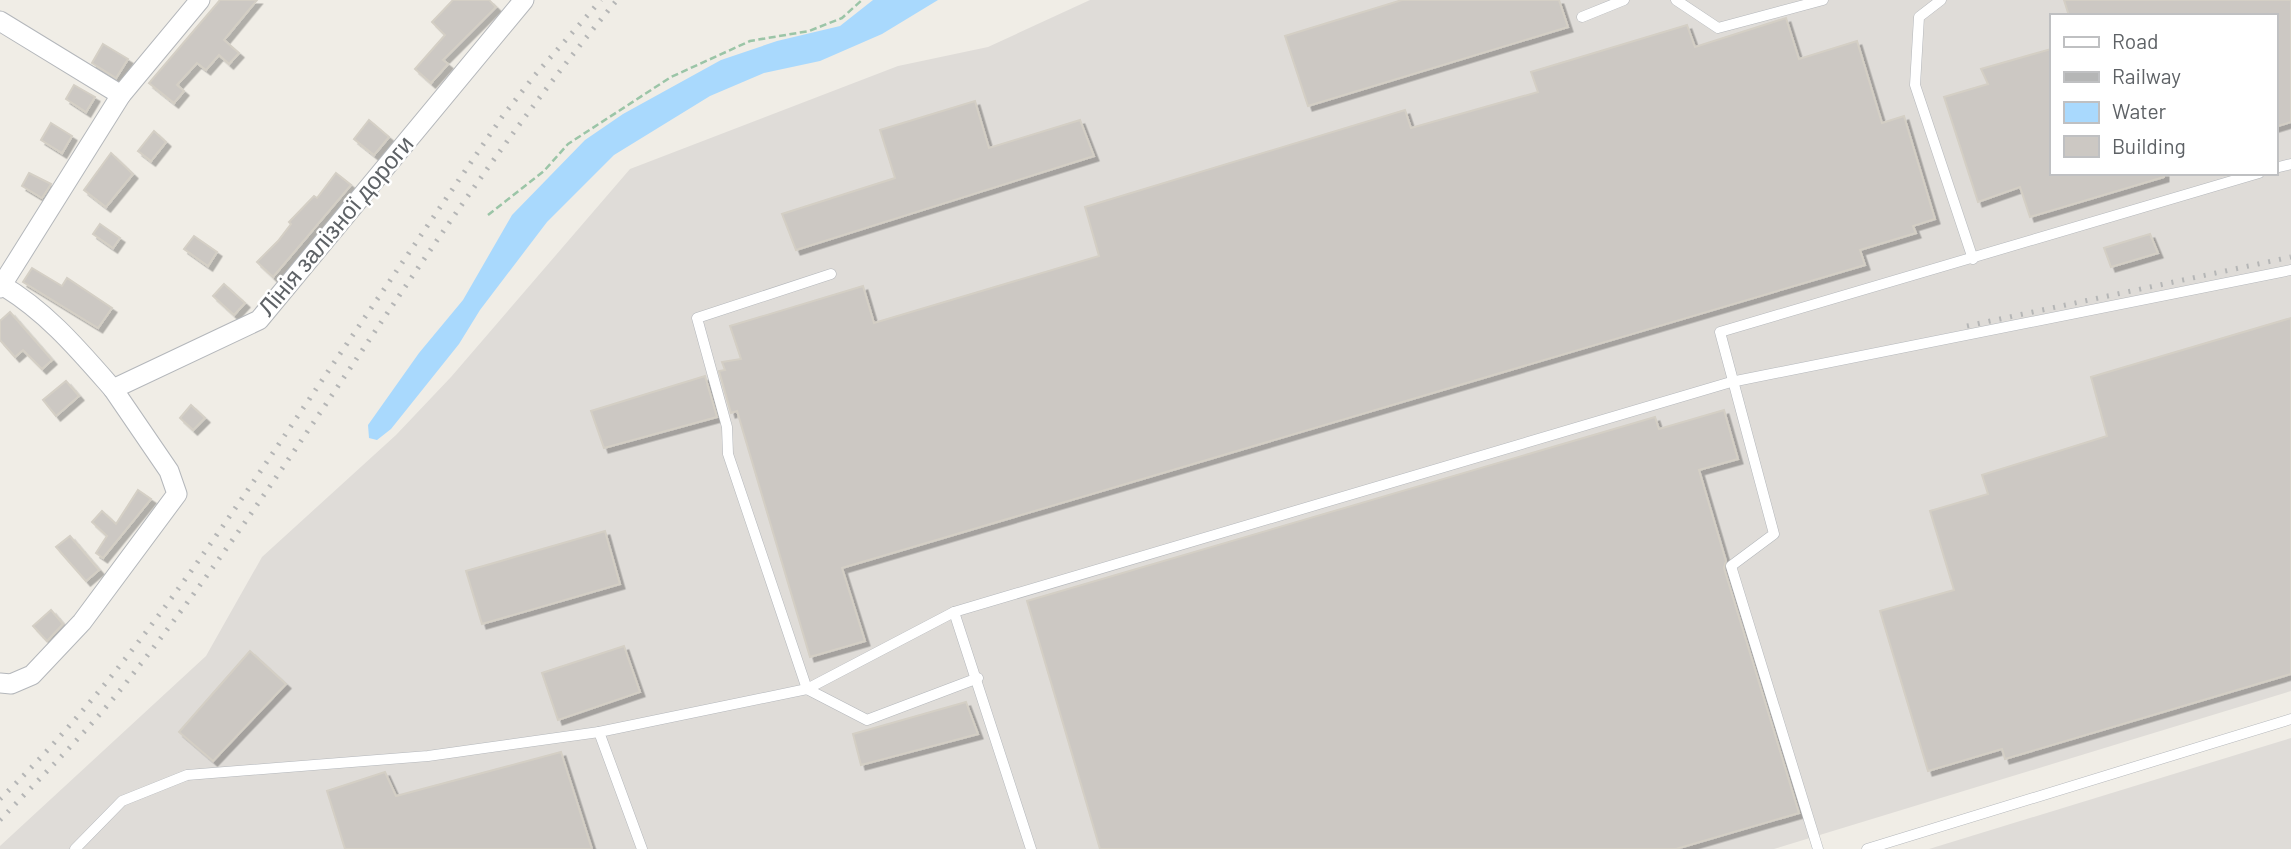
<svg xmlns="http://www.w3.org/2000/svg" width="2291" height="849" font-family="Barlow,sans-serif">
  <defs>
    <filter id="shadow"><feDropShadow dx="4.5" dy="4.5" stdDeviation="0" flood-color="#0004"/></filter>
  </defs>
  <rect width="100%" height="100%" fill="#f0ede6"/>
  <g fill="#dfdcd8" fill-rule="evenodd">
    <path d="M1090,0H2291V691L1774,849H0V846L206,656L262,557L396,435L451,377L630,169L898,66L988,47ZM2051,16H2275V173H2051Z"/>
    <path d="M2291,738V849H1929Z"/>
  </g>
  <path fill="#a9d9fd" d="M873,0H938L882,34L820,61L764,73L710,96L614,155L547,222L480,310L459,344L391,429L377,440L369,438L368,425L419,353L463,300L512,215L585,140L623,114L721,60L777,41L840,26Z"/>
  <g fill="#ccc8c3" stroke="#d4cfc5" stroke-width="2" filter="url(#shadow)">
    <path d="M220,0H257L224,40L239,53L229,64L219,55L206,70L197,63L177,85L184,91L174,103L149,83Z"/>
    <path d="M453,0H489L496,7L443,60L448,64L431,83L415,69L445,35L432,22Z"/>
    <path d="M1402,0H1559L1568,27L1308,106L1285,36Z"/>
    <path d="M2064,0H2291V122L2275,127V16H2069Z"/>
    <path d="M1786,18L1799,59L1857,41L1882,123L1904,116L1935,219L1913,226L1916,233L1860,250L1865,265L842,568L865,641L810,657L737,411L731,413L719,371L725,370L722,362L741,359L730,326L863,286L874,323L1099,256L1085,207L1405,110L1411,128L1538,92L1531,72L1687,25L1695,47Z"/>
    <path d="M103,44L128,59L116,78L92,63Z"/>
    <path d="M2051,49V173H2164V177L2030,217L2020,187L1978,202L1944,97L1988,84L1981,69Z"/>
    <path d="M74,85L95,97L86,112L66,99Z"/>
    <path d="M975,101L989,148L1080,120L1094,156L796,250L782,214L895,178L880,130Z"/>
    <path d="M369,120L389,137L374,155L354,139Z"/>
    <path d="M51,123L72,136L62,153L41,140Z"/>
    <path d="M154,131L166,142L151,161L138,151Z"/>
    <path d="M111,153L133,174L106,207L84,190Z"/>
    <path d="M29,173L51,184L42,198L22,186Z"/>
    <path d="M336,173L351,185L273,277L257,262L278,241L291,224L289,222L314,196L317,198Z"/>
    <path d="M100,224L120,238L113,248L93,234Z"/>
    <path d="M2150,234L2158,253L2111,267L2104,248Z"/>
    <path d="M194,236L217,252L208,266L184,249Z"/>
    <path d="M32,268L62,286L67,278L112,308L98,328L23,282Z"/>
    <path d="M224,284L245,303L234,315L213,296Z"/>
    <path d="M10,312L52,360L42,369L23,350L15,357L0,340V321Z"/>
    <path d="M2291,318V674L2005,759L2002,749L1928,771L1880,611L1954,590L1930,511L1988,494L1982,475L2107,436L2091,377Z"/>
    <path d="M705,376L717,417L604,448L591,411Z"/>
    <path d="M66,381L79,396L56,416L43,400Z"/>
    <path d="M191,405L205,418L193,430L180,418Z"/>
    <path d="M1724,410L1738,459L1699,470L1726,561L1724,568L1799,813L1676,849H1100L1027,601L1655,417L1659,429Z"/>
    <path d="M138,490L151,499L103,558L96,553L107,536L92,522L102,511L116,524Z"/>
    <path d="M605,531L620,584L482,624L466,571Z"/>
    <path d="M70,536L99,570L86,581L56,547Z"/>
    <path d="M51,610L63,624L47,641L33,626Z"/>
    <path d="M624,646L640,692L558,720L542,673Z"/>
    <path d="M250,651L286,684L213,761L179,732Z"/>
    <path d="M966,702L978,734L861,765L853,734Z"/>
    <path d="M561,752L592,849H345L327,791L385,772L396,796Z"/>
  </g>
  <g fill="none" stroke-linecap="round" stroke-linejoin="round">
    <g stroke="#b4b7bb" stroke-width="11">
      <g id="service">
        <path d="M1676,0L1718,28L1823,0"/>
        <path d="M1941,0L1919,17L1915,85L1973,259"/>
        <path d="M1582,17L1624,0"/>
        <path d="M2275,168L2291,164"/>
        <path d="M831,274L697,318L727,427L728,454L807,689L867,720L978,678"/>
        <path d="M954,612L1031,849"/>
        <path d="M75,849L122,801L187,775L428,756L599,732"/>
        <path d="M642,849L599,732L807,689L954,612L1731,382L2291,270"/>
        <path d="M1818,849L1731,566L1774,534L1720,332L2259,173"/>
        <path d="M1867,849L2291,719"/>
      </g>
    </g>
    <g stroke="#b4b7bb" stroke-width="21">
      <g id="minor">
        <path d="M0,21L121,95"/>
        <path d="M0,284C46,311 78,349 113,389"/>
        <path d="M0,288L121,95L200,0"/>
        <path d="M0,683L11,684L32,675L82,622L177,494L169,471L113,389L259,320L524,0"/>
      </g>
    </g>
    <path stroke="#9bc5a7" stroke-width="2.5" stroke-dasharray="7 3.5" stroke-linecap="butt" d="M488,215L544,171L568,144L671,77L750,41L809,31L842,18L862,0"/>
    <use href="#service" stroke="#fff" stroke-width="10"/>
    <use href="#minor" stroke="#fff" stroke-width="19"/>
    <g stroke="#b5b6b6" stroke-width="5" stroke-dasharray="2 9" stroke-linecap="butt">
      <path d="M1967,326L2291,257"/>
      <path d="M0,799C112,690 200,561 287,432C358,327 430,222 502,117L535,75L601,0"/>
      <path d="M0,820C44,774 90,729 129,679C302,460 438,214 617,0"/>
    </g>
  </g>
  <g text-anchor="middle" stroke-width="5" stroke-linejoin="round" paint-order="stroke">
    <g font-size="24" fill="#5e6266" stroke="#fff">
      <text transform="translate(336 226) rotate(-50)" y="8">Лінія залізної дороги</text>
    </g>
  </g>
  <rect x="2050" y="14" width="228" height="161" fill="#ffffff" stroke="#bfc0c2" stroke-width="2"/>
  <rect x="2064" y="37" width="35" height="10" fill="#ffffff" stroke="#bfc0c2" stroke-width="2"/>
  <text x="2112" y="49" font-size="21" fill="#5e6266">Road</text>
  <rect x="2064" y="72" width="35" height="10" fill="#b5b6b6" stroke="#bfc0c2" stroke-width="2"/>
  <text x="2112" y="84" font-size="21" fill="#5e6266">Railway</text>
  <rect x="2064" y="102" width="35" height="21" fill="#a9d9fd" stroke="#bfc0c2" stroke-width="2"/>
  <text x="2112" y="119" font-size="21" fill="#5e6266">Water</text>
  <rect x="2064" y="136" width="35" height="21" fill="#ccc8c3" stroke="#bfc0c2" stroke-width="2"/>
  <text x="2112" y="154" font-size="21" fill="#5e6266">Building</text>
</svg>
